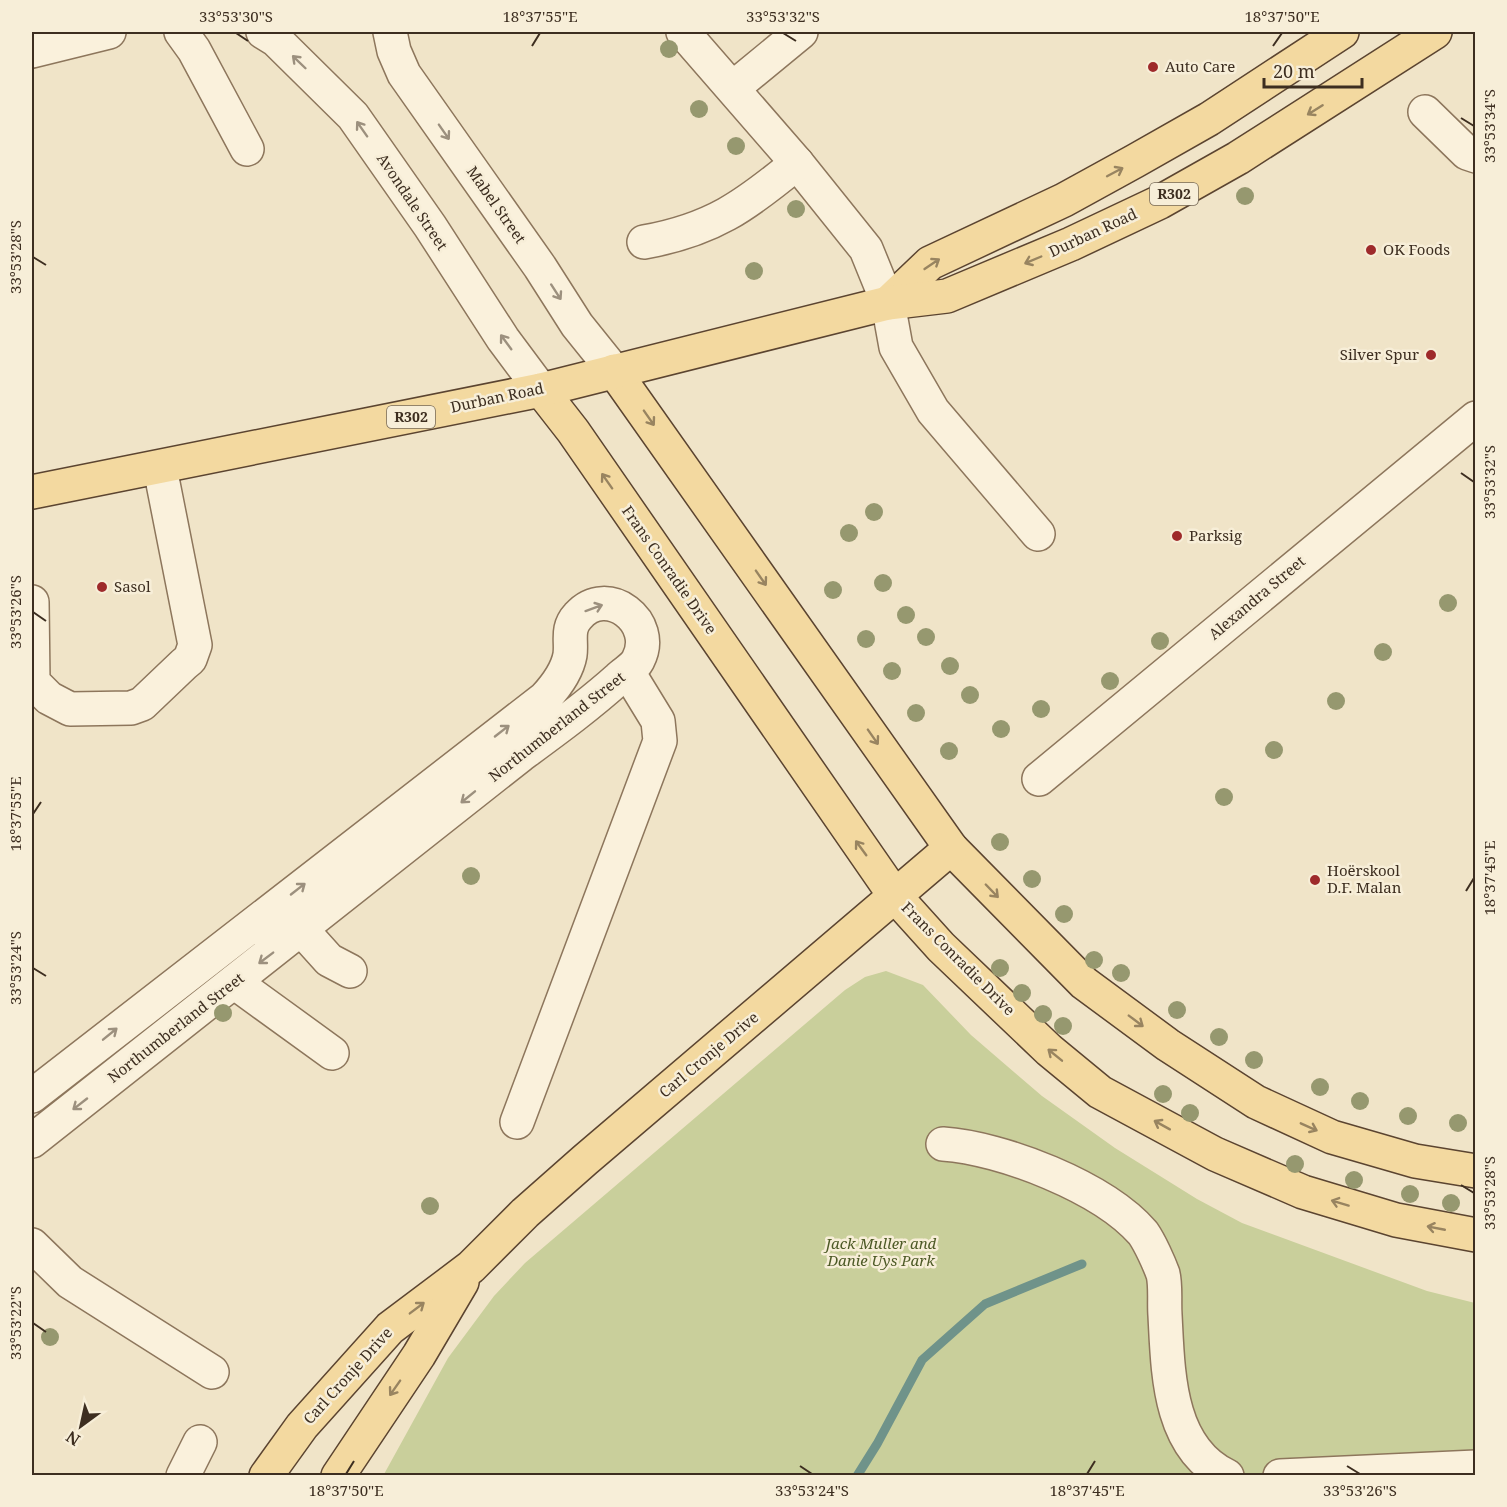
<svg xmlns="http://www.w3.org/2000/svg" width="1507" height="1507" font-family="'Noto Serif',serif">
  <rect width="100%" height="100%" fill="#f0e4c8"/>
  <path fill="#c9cf9b" d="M886,971L923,985L971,1035L1042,1096L1115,1148L1197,1199L1242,1223L1427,1291L1475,1303V1475L383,1476L448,1358L494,1296L525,1263L845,990L865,977Z"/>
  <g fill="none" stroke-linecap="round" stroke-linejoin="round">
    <path stroke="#6f938a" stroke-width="9" d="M857,1476L877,1444L922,1360L985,1304L1082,1264"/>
    <g stroke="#8d765c" stroke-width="36">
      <g id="minor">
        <path d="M181,32L194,50L247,149"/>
        <path d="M263,32L276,40L353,116L430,226L503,339L541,390"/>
        <path d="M390,32L394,51L404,74L540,267L577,325L614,371"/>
        <path d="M683,32L797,163L866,249L888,303L896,347L933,411L1038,534"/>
        <path d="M32,51L109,32"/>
        <path d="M733,88L801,32"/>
        <path d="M1425,112L1467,153L1476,156"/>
        <path d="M644,242C712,230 745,206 797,163"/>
        <path d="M32,602L33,682L49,698L70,709L131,708L142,704L184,664L190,659L195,645L160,468"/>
        <path d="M1039,779L1476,418"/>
        <path d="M302,930L329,960L350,971"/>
        <path d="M234,982L332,1053"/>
        <path d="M32,1096L545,698C556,686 567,672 570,655C572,641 566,629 578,616C607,583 658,622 638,660C634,668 625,672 619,678C588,706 555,730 521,755L32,1141"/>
        <path d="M517,1122L660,741L658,721L628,672"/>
        <path d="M943,1144C1002,1148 1103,1187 1143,1233C1150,1243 1159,1263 1163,1274C1166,1286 1164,1302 1165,1315C1168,1372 1168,1448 1227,1476"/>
        <path d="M32,1245L70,1282L212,1372"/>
        <path d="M183,1476L200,1442"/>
        <path d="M1280,1476L1476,1467"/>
      </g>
    </g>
    <g stroke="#5b4430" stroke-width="36">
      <g id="major">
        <path d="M888,303L930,263L1064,200L1135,161L1209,119L1342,32"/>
        <path d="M614,371L951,848L1084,983L1168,1045L1256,1102L1332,1137L1415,1161L1476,1171"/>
        <path d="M541,390L573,431L895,896L941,947L1049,1050L1100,1092L1215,1154L1303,1192L1396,1220L1476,1235"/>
        <path d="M32,492L541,390L888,303L947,296L1071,244L1160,202L1238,158L1435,32"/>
        <path d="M266,1476L302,1426L390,1328L471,1267L525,1213L585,1160L951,848"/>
        <path d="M338,1476L419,1355L462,1282"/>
      </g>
    </g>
    <use href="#minor" stroke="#faf1dc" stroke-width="33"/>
    <use href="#major" stroke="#f3d9a0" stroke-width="33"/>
  </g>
  <g fill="#96986f">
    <circle cx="669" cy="49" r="9"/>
    <circle cx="699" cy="109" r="9"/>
    <circle cx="736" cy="146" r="9"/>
    <circle cx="1245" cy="196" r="9"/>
    <circle cx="796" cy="209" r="9"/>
    <circle cx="754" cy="271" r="9"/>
    <circle cx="874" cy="512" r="9"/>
    <circle cx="849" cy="533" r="9"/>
    <circle cx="883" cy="583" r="9"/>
    <circle cx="833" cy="590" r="9"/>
    <circle cx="1448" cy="603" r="9"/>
    <circle cx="906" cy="615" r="9"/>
    <circle cx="926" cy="637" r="9"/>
    <circle cx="866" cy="639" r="9"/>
    <circle cx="1160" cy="641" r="9"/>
    <circle cx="1383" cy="652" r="9"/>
    <circle cx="950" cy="666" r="9"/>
    <circle cx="892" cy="671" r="9"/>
    <circle cx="1110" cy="681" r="9"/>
    <circle cx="970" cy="695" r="9"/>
    <circle cx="1336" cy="701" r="9"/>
    <circle cx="1041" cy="709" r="9"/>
    <circle cx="916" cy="713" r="9"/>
    <circle cx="1001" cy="729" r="9"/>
    <circle cx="1274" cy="750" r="9"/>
    <circle cx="949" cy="751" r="9"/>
    <circle cx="1224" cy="797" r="9"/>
    <circle cx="1000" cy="842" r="9"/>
    <circle cx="471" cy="876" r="9"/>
    <circle cx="1032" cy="879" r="9"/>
    <circle cx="1064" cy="914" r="9"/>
    <circle cx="1094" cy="960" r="9"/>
    <circle cx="1000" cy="968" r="9"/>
    <circle cx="1121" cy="973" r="9"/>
    <circle cx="1022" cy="993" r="9"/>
    <circle cx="1177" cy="1010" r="9"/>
    <circle cx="223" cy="1013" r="9"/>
    <circle cx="1043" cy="1014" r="9"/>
    <circle cx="1063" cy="1026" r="9"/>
    <circle cx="1219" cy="1037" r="9"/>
    <circle cx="1254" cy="1060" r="9"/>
    <circle cx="1320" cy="1087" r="9"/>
    <circle cx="1163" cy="1094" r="9"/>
    <circle cx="1360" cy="1101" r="9"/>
    <circle cx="1190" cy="1113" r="9"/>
    <circle cx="1408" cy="1116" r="9"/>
    <circle cx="1458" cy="1123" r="9"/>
    <circle cx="1295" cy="1164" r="9"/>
    <circle cx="1354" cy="1180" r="9"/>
    <circle cx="1410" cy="1194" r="9"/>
    <circle cx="1451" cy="1203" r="9"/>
    <circle cx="430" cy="1206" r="9"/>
    <circle cx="50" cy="1337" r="9"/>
  </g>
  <defs><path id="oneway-shaft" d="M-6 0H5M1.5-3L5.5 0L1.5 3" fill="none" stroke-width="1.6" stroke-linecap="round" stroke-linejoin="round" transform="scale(1.5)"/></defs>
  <g stroke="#9c907e">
    <use href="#oneway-shaft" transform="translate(299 62) rotate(-136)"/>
    <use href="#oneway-shaft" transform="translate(362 129) rotate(-125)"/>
    <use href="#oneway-shaft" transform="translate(444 132) rotate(55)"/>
    <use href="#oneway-shaft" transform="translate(556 292) rotate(57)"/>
    <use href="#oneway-shaft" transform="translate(506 342) rotate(-126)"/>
    <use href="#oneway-shaft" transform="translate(594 608) rotate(-20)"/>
    <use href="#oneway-shaft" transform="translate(502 731) rotate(-38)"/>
    <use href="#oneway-shaft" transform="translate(468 797) rotate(141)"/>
    <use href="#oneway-shaft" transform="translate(298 889) rotate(-38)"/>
    <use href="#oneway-shaft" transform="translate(266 958) rotate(143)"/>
    <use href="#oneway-shaft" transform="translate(110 1034) rotate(-39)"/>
    <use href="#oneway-shaft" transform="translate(80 1104) rotate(142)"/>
  </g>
  <g stroke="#988460">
    <use href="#oneway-shaft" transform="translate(1315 110) rotate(148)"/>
    <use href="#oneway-shaft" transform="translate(1115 172) rotate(-28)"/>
    <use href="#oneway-shaft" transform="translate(1033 260) rotate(157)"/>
    <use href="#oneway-shaft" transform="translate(932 264) rotate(-34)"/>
    <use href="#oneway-shaft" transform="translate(649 418) rotate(55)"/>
    <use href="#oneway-shaft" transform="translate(607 481) rotate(-125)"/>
    <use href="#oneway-shaft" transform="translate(761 578) rotate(55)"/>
    <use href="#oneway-shaft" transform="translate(873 737) rotate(55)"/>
    <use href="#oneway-shaft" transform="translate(861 848) rotate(-126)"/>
    <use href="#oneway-shaft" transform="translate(992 891) rotate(46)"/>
    <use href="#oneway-shaft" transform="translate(1136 1021) rotate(37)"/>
    <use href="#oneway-shaft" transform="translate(1055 1055) rotate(-141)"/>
    <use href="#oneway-shaft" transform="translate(1162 1125) rotate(-151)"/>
    <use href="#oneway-shaft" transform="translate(1309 1127) rotate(24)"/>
    <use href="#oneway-shaft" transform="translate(1340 1203) rotate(-163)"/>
    <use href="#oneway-shaft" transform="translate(1436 1228) rotate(-169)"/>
    <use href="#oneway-shaft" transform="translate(417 1308) rotate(-37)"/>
    <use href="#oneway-shaft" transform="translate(395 1388) rotate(125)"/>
  </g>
  <path fill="none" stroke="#3d2e20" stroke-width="2" d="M236,33L248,41M783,33L796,41M532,46L540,33M1273,46L1282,33M1461,118L1474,126M33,257L46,265M1461,473L1474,482M33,612L46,621M33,814L41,802M1466,891L1474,878M33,968L46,976M1461,1185L1474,1193M33,1323L46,1332M800,1466L812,1474M1347,1466L1360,1474M346,1474L354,1461M1087,1474L1095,1461"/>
  <g fill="#9e2a2b" stroke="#f7eed8" stroke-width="2">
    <circle cx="1153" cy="67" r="6"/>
    <circle cx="1371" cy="250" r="6"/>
    <circle cx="1431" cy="355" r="6"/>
    <circle cx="1177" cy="536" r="6"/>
    <circle cx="102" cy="587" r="6"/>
    <circle cx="1315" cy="880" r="6"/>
  </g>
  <g text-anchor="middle" stroke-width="5" stroke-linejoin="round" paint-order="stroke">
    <g fill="#f7eed8" stroke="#756857" stroke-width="1.5">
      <rect x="1150" y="183" width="48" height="22" rx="4.5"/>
      <rect x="387" y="406" width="48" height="22" rx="4.5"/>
    </g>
    <g font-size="14" font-weight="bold" fill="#3d2e20">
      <text x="1174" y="199">R302</text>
      <text x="411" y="422">R302</text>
    </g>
    <g font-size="15" fill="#3d2e20" stroke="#f7eed8" text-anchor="start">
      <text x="1165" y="72">Auto Care</text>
      <text x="1383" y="255">OK Foods</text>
      <text x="1419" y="360" text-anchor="end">Silver Spur</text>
      <text x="1189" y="541">Parksig</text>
      <text x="114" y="592">Sasol</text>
      <text x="1327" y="876">Hoërskool<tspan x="1327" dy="17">D.F. Malan</tspan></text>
    </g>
    <g font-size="15" fill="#3d2e20" stroke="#f7eed8">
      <text transform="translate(412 202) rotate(56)" y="5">Avondale Street</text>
      <text transform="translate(496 205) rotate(55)" y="5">Mabel Street</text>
      <text transform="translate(1093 233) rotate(-25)" y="5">Durban Road</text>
      <text transform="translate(497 398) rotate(-12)" y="5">Durban Road</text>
      <text transform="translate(669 570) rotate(55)" y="5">Frans Conradie Drive</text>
      <text transform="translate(1257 598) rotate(-40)" y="5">Alexandra Street</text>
      <text transform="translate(557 727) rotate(-38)" y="5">Northumberland Street</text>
      <text transform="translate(958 959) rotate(45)" y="5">Frans Conradie Drive</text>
      <text transform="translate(176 1028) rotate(-38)" y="5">Northumberland Street</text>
      <text transform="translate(709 1055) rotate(-40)" y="5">Carl Cronje Drive</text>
      <text transform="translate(348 1376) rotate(-48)" y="5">Carl Cronje Drive</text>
    </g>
    <g font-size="15" font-style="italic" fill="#4d5a26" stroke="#f7eed8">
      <text x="881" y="1249">Jack Muller and<tspan x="881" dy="17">Danie Uys Park</tspan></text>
    </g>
  </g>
  <rect width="1507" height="1507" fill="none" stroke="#f7eed8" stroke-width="66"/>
  <g transform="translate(81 1426) rotate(213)" stroke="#f7eed8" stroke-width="4.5" paint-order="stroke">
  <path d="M0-4.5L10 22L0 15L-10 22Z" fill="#3d2e20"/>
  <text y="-9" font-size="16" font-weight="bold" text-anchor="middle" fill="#3d2e20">N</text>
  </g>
  <path d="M1264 78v9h98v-9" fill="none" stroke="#3d2e20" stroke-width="3"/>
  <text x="1273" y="78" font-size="18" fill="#3d2e20" stroke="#f7eed8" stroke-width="4.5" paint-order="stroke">20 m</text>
  <rect x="33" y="33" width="1441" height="1441" fill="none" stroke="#3d2e20" stroke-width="2"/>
  <g font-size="15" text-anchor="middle" fill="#3d2e20">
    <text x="236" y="22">33°53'30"S</text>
    <text x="540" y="22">18°37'55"E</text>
    <text x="783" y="22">33°53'32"S</text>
    <text x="1282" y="22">18°37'50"E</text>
    <text transform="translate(1490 126) rotate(-90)" y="5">33°53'34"S</text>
    <text transform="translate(16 257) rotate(-90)" y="5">33°53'28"S</text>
    <text transform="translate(1490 482) rotate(-90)" y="5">33°53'32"S</text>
    <text transform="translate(16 612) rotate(-90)" y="5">33°53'26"S</text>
    <text transform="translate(16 814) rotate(-90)" y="5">18°37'55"E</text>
    <text transform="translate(1490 878) rotate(-90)" y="5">18°37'45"E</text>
    <text transform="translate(16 968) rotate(-90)" y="5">33°53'24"S</text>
    <text transform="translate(1490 1193) rotate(-90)" y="5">33°53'28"S</text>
    <text transform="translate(16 1323) rotate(-90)" y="5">33°53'22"S</text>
    <text x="346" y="1496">18°37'50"E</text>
    <text x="812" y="1496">33°53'24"S</text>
    <text x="1087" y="1496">18°37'45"E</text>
    <text x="1360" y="1496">33°53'26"S</text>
  </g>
</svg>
